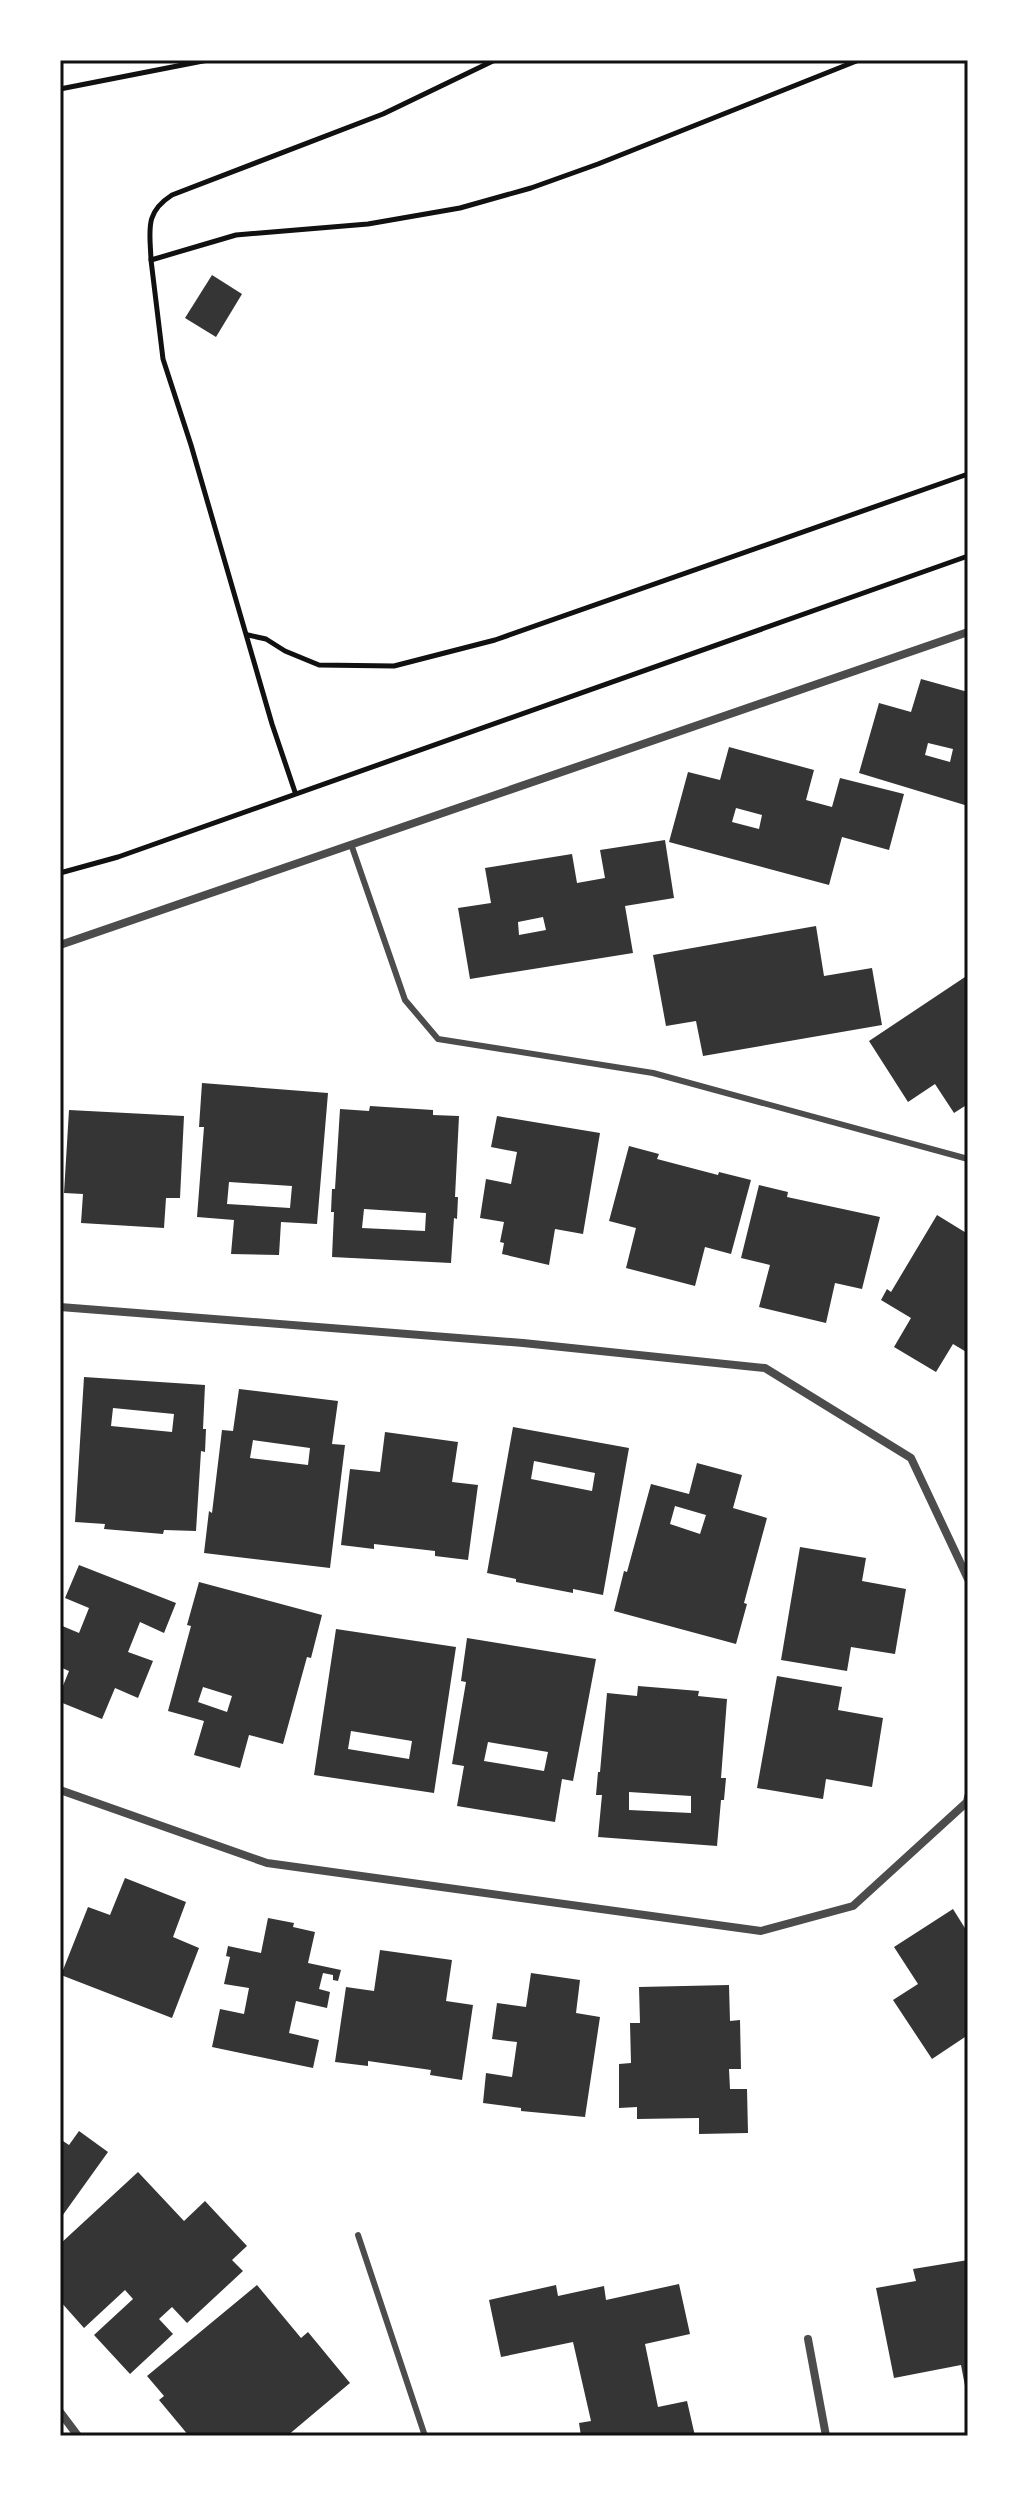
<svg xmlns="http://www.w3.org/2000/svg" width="1028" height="2496" font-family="'DejaVu Sans',sans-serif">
  <rect width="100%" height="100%" fill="#fff"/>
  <g fill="#353535" fill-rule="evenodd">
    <path d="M212,275L242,294L216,337L185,318Z"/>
    <path d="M921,679L968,692V806L859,773L879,703L911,712ZM928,743L953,749L950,762L925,755Z"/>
    <path d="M729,747L814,770L806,800L832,807L840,778L904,794L889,850L842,837L829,885L669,842L688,772L720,780ZM736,808L762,815L759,829L732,822Z"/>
    <path d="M665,840L674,898L625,906L633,953L470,979L458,908L491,903L485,868L572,854L577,883L605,878L600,850ZM543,917L546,930L519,935L518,922Z"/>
    <path d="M816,926L824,976L872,968L882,1025L703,1056L696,1021L666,1026L653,955Z"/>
    <path d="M968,975V1104L954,1113L935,1084L908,1102L869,1041Z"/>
    <path d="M202,1083L328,1093L317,1224L281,1222L279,1255L231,1254L234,1220L197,1217L204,1127H199ZM229,1182L292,1186L290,1208L227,1204Z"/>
    <path d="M370,1106L433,1110V1115L459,1116L455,1197H458L457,1219L454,1218L451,1263L332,1257L334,1212H331L332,1189H335L340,1109L369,1111ZM364,1209L426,1213L425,1231L362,1228Z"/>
    <path d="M69,1110L184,1116L180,1198H166L164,1228L81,1223L83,1194L64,1193Z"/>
    <path d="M497,1116L600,1133L583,1234L555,1229L549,1265L502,1254L504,1243L500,1242L504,1222L480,1218L486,1179L511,1184L517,1152L491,1147Z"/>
    <path d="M629,1146L659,1154L657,1159L718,1175L719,1172L751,1180L731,1254L705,1247L695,1286L626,1268L636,1228L609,1221Z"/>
    <path d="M759,1185L788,1192L787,1197L880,1217L862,1289L835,1283L826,1323L759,1307L770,1265L741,1258Z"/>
    <path d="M937,1215L968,1234V1353L953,1344L936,1372L894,1347L911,1318L881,1300L887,1289L891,1292Z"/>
    <path d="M84,1377L205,1385L203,1429H206L205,1452L201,1451L196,1531L164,1530L163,1534L104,1529L105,1524L75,1522ZM113,1408L174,1414L172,1432L111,1426Z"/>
    <path d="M239,1389L338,1401L332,1444L345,1445L330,1568L204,1553L209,1511L212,1513L222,1430L233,1431ZM253,1440L310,1448L308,1465L250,1458Z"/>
    <path d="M513,1427L629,1448L603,1595L573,1589V1593L516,1582V1579L487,1573ZM534,1461L595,1473L592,1491L531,1479Z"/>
    <path d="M385,1432L458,1442L452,1482L478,1485L468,1560L435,1556V1551L374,1544V1549L341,1545L350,1469L380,1472Z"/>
    <path d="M697,1463L742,1475L733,1508L767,1518L744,1603L747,1604L736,1644L614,1611L624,1571L627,1572L651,1484L689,1494ZM675,1506L706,1515L700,1534L670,1524Z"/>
    <path d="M800,1547L866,1558L862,1581L906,1589L895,1654L851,1647L847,1671L781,1660Z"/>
    <path d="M79,1565L176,1603L164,1633L140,1622L128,1652L153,1661L138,1698L115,1688L102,1719L60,1702V1693L69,1671L60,1667V1625L79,1633L89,1608L65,1598Z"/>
    <path d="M199,1582L322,1615L311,1658L307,1657L283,1744L249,1735L240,1768L194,1755L204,1721L168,1711L191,1626L187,1625ZM203,1687L232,1696L227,1712L198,1702Z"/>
    <path d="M336,1629L456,1647L434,1793L314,1775ZM351,1731L412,1741L409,1759L348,1749Z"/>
    <path d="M467,1638L596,1659L573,1781L562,1779L555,1822L457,1806L464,1766L452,1764L466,1682L461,1681ZM488,1742L548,1752L544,1771L484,1761Z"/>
    <path d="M777,1676L842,1687L838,1710L883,1718L872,1787L826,1779L823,1799L757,1788Z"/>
    <path d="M638,1686L699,1691L698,1696L727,1699L721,1778H726L724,1800H721L717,1846L598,1837L602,1795H596L598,1772H600L607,1693L637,1696ZM629,1792L691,1796V1813L629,1810Z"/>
    <path d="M125,1878L186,1902L173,1937L199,1948L172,2018L61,1975L88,1907L110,1915Z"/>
    <path d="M953,1909L968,1933V2035L932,2059L893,2000L918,1984L894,1947Z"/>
    <path d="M268,1918L294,1923L293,1927L315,1932L308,1963L341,1970L338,1981L333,1980V1975L323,1973L319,1989L330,1992L327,2008L296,2001L289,2033L319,2040L313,2068L212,2047L220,2009L244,2014L249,1988L224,1984L230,1957L226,1956L228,1946L261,1953Z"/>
    <path d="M380,1950L452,1960L446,2001L473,2005L462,2080L430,2075L431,2070L368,2061V2066L335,2062L346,1987L374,1991Z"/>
    <path d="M531,1973L580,1980L576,2013L600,2017L585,2117L521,2111V2108L483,2103L486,2073L512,2077L517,2042L492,2039L497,2003L526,2007Z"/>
    <path d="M729,1985L730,2021L740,2020L741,2069H729L730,2089H747L748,2133L699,2134V2118L637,2119V2107L619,2108V2064L631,2063L630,2023H640L639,1987Z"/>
    <path d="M79,2131L108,2152L60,2219V2139L69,2145Z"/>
    <path d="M138,2172L184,2221L205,2201L247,2246L232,2260L243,2271L187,2323L172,2307L159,2319L173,2334L130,2374L94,2335L133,2299L125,2290L84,2328L60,2301V2244Z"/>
    <path d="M968,2260V2386H965L961,2365L894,2378L876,2288L916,2281L913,2269Z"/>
    <path d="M679,2284L690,2334L645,2344L658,2407L687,2401L695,2436H581L579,2423L591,2421L573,2342L501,2357L489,2300L556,2285L558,2296L604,2286L606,2300Z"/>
    <path d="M257,2285L301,2338L308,2332L350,2383L287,2436H189L159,2400L164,2396L147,2376Z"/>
  </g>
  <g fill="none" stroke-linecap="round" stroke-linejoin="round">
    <g stroke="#111" stroke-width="5">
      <path d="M60,89L208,60"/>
      <path d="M151,260C150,230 144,213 172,195L383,114L495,60"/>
      <path d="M248,635L266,639L285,651L319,665L394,666L495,640L968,474"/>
      <path d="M295,792L272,724L191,445L163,359L151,260L236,235L368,224L460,208L531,188L598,164L859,60"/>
      <path d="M60,873L118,857L968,556"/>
    </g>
    <g stroke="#4c4c4c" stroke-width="6">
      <path d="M351,844L405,1000L438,1039L653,1073L968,1159"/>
      <path d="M358,2235L425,2436"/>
    </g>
    <g stroke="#4c4c4c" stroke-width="8">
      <path d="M60,945L968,632"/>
      <path d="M60,1307L523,1343L765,1368L911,1458L968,1579"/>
      <path d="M60,1790L267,1863L761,1931L853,1906L967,1802L968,1797"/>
      <path d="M808,2339L826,2436"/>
      <path d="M60,2412L78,2436"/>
    </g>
  </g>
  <rect width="1028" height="2496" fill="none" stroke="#ffffff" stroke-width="124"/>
  <rect x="62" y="62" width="904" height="2372" fill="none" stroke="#111" stroke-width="3"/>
</svg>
